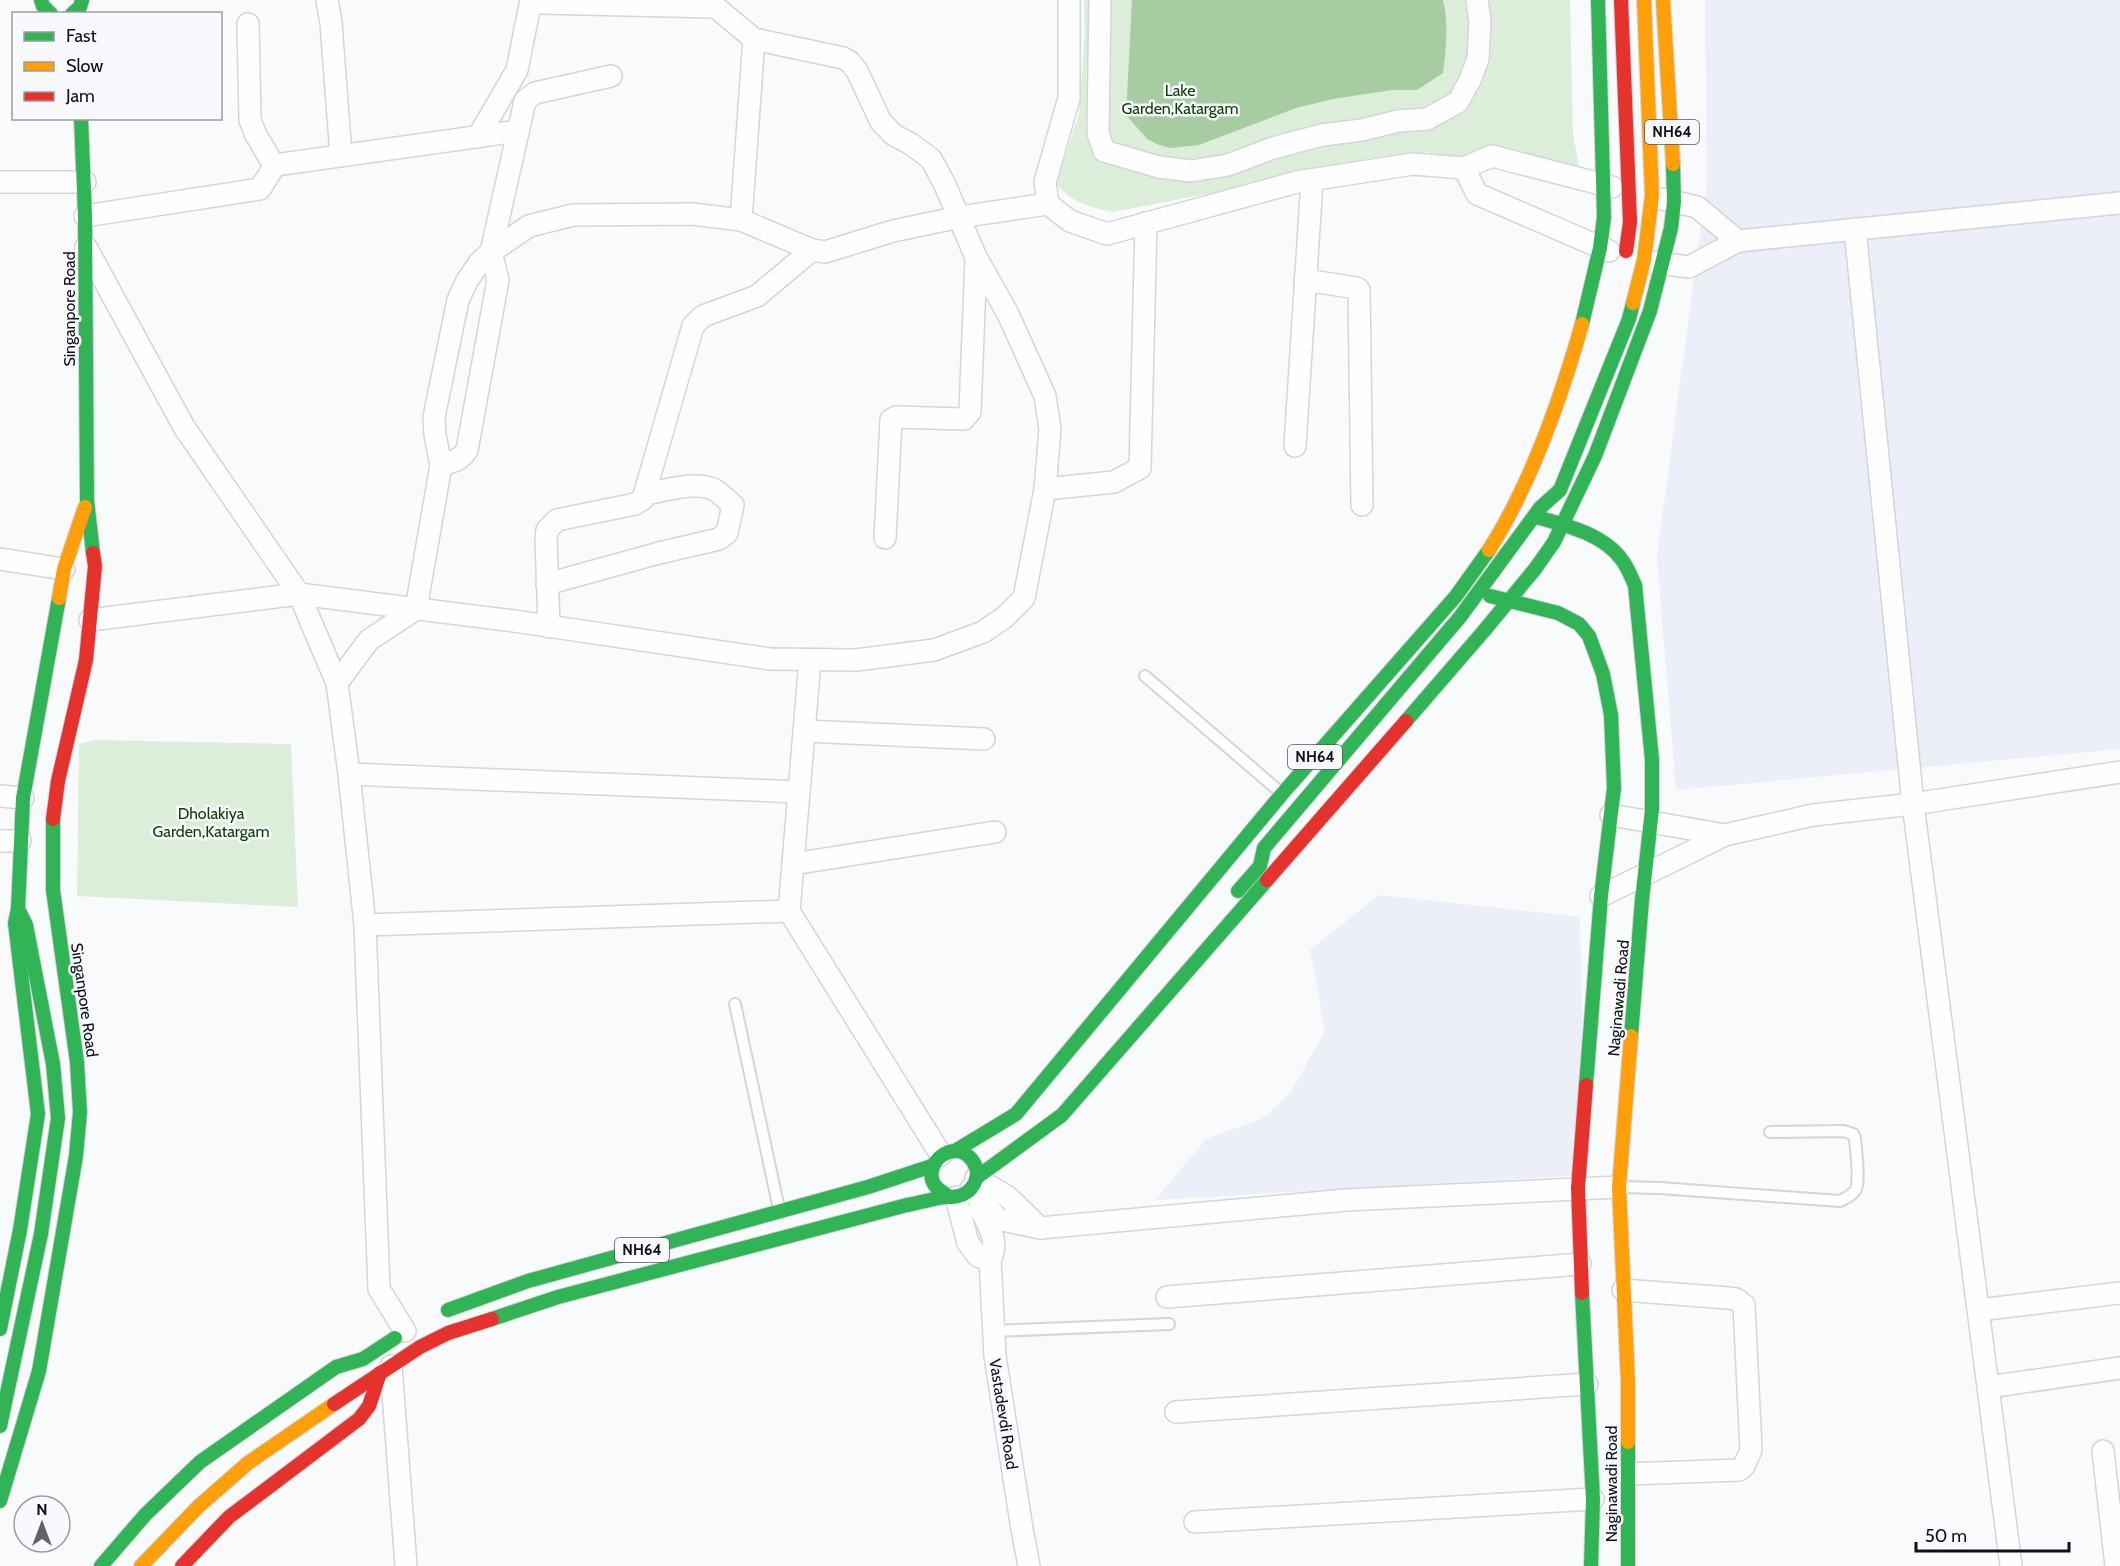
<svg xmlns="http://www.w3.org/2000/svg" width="2120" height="1566" font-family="Cabin,sans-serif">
  <rect width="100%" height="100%" fill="#f9fafc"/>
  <g fill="#eceef8">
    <path d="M1705,0H2120V749L1676,790L1657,557L1707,180Z"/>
    <path d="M1379,895L1580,917L1585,1175L1155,1200L1206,1139L1264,1118L1291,1092L1325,1031L1310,950Z"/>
  </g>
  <g fill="#dceeda">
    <path d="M1084,0H1570L1573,135L1579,166L1575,182L1557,184L1501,168L1427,152L1113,212C1089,207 1073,203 1056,184L1079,114L1085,33Z"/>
    <path d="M95,740L291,744L298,907L77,896L79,744Z"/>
  </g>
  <path fill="#a8cca2" d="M1132,0H1443C1449,24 1446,49 1443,73L1417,90H1392L1333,99L1296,108L1199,145L1171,148L1159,145L1147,139L1126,115Z"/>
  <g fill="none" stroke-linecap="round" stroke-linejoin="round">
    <g stroke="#d3d5da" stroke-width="14">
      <g id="lane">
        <path d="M1145,676L1279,791"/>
        <path d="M735,1004L779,1209"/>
        <path d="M1619,1187L1660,1188L1840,1201C1846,1198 1853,1195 1856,1189C1860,1177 1856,1151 1855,1138L1853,1134L1844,1131L1770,1132"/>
        <path d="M994,1331L1169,1324"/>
      </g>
    </g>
    <g stroke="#d3d5da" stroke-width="24">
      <g id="street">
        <path d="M327,0L331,23L341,155"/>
        <path d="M1069,0V98L1045,182L1048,204L1070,221L1107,234L1297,182L1413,164L1464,168L1492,156L1612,187"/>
        <path d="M1100,0L1098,133L1104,151L1159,167L1191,171L1228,165L1273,148L1322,135L1362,130L1398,121L1427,119L1458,102L1470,80L1478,59L1480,21L1477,0"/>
        <path d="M540,3L714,7"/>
        <path d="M248,24L250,120L255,133L274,166"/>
        <path d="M478,137L517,70L531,0"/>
        <path d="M1464,168L1477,194L1609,251"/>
        <path d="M0,182H85"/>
        <path d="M1663,199L1697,207L1738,241"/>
        <path d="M85,216L260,189L275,165L518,131"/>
        <path d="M741,220L754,39"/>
        <path d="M1855,229L1913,804L2011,1566"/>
        <path d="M86,247L184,427L299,594L337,683L349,774L365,925L379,1289L405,1331"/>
        <path d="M1651,262L1689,267L1738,241L2120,203"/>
        <path d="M1305,280L1357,288L1359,290L1362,505"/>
        <path d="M1295,446L1312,180"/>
        <path d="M441,465C452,462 461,460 467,450L498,280L491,252L525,101L535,93L611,76"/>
        <path d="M1045,489L1114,482L1140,468L1146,223"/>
        <path d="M885,538L891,420L896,417L964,419L970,412L976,258"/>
        <path d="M0,559L64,569"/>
        <path d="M547,584L659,553L719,539L727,533L733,505C727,500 721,494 715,490C698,480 663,491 645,494"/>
        <path d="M90,620L299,594L514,621L770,659L856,660L934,650L983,632L1005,617L1024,598L1045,489L1050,429L1045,396L1008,314L976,257L944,183L931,159L911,144L894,135L881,122L857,71L850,62L843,58L754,39L707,0"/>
        <path d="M549,627L546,538L547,530L557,520L635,504L643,499L693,326L703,316L757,296L812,250"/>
        <path d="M337,683L369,640L416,609L441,465L435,435L434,417L458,300L467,281L479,263L491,252L529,226L573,215L692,214L741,220L812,250L825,252L893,231L960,217L1048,204"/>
        <path d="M804,731L984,739"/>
        <path d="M349,774L799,792"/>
        <path d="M0,796L23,798"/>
        <path d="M1611,815L1725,835"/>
        <path d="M0,841H20"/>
        <path d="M793,864L995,832"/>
        <path d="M1601,896L1725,835L1813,815L1913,804L2120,772"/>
        <path d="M789,911L810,660"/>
        <path d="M365,925L789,911L941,1155"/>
        <path d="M976,1178L1008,1197L1040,1228"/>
        <path d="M971,1189L998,1219L1040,1228L1346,1200L1619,1187"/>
        <path d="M956,1197L968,1243L978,1256L990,1260"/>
        <path d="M980,1208C988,1225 1000,1242 990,1260L995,1356L1022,1529L1029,1566"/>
        <path d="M1623,1290L1728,1298L1736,1299L1744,1305L1751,1450L1744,1466L1739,1470L1627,1474"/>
        <path d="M1167,1297L1580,1264"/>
        <path d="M1979,1310L2120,1293"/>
        <path d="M391,1366L406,1566"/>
        <path d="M1989,1387L2120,1368"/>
        <path d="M1176,1412L1587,1384"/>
        <path d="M2103,1451L2116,1566"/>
        <path d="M1195,1522L1593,1499"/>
      </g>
    </g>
    <g stroke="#d3d5da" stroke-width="16">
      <g id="fast">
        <path d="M41,0L43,6L51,14"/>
        <path d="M72,14L80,7L82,0"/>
        <path d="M81,118L85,216L87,500L93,553"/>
        <path d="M1582,324L1600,248L1604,217L1598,0"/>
        <path d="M1540,518C1569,526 1604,535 1622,560C1628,568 1631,577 1635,585L1652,760V809L1642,900L1631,1036"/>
        <path d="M1490,596L1558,613L1579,624L1589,636L1603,674L1611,715L1614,788L1601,896L1586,1085"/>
        <path d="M1406,721L1483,632L1535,569L1554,542L1595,456L1650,311L1671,228L1674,202L1673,164"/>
        <path d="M1238,891L1260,866L1264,848L1460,617L1540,508L1560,490L1629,319L1633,303"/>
        <path d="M955,1151L1016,1114L1282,794L1456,596L1489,550"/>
        <path d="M976,1178L1062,1115L1267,880"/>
        <path d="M1582,1293L1593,1499L1591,1566"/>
        <path d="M448,1310L528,1281L868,1187L932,1166"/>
        <path d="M492,1319L558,1297L907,1205C918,1203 929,1200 939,1198C946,1196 952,1198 958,1196C972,1193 982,1177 974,1163C956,1133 917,1166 937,1188C940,1191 944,1193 948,1196"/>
        <path d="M0,1329L20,1230L38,1114L15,923L18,909L23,798L59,598"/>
        <path d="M0,1426L41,1234L58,1118L53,1064L26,925L18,909"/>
        <path d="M1628,1442V1566"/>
        <path d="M0,1501L39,1371L76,1156L80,1112L77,1062L53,890V819"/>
        <path d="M101,1566L145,1515L200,1462L336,1367L363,1359L395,1338"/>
      </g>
    </g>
    <g stroke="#d3d5da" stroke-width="16">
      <g id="slow">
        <path d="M1663,0L1673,164"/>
        <path d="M1633,303L1644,260L1652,196L1644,0"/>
        <path d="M1489,550C1531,484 1561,398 1582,324"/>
        <path d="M59,598L64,569L85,507"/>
        <path d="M1628,1442V1382L1619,1187L1631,1036"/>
        <path d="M141,1566L199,1506L248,1463L334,1404"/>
      </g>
    </g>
    <g stroke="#d3d5da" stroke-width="16">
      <g id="jam">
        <path d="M1621,0L1630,222L1626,251"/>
        <path d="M53,819L58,781L86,660L95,566L93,553"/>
        <path d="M1267,880L1406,721"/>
        <path d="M1582,1293L1578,1188L1586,1085"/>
        <path d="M334,1404L420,1347L448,1333L492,1319"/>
        <path d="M182,1566L229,1517L359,1419L369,1406L380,1373"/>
      </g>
    </g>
    <use href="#lane" stroke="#fefeff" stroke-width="10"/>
    <use href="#street" stroke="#fefeff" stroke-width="21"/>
    <use href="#fast" stroke="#30b455" stroke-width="14"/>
    <use href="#slow" stroke="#ff9f0a" stroke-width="14"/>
    <use href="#jam" stroke="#e5322d" stroke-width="14"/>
  </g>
  <g text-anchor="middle" stroke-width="5" stroke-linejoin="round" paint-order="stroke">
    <g fill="#f8f9fd" stroke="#56575d" stroke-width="1.5">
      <rect x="1645" y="120" width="54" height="24" rx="4.5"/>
      <rect x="1288" y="745" width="54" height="24" rx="4.5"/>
      <rect x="615" y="1238" width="54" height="24" rx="4.5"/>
    </g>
    <g font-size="15" font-weight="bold" fill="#101118">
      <text x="1672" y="137">NH64</text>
      <text x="1315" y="762">NH64</text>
      <text x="642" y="1255">NH64</text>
    </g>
    <g font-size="16" fill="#0c4100" stroke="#f8f9fd">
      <text x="1180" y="96">Lake<tspan x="1180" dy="18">Garden,Katargam</tspan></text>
      <text x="211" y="819">Dholakiya<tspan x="211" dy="18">Garden,Katargam</tspan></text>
    </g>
    <g font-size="16" fill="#101118" stroke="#f8f9fd">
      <text transform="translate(69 309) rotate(-90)" y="6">Singanpore Road</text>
      <text transform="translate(1618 998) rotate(-85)" y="6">Naginawadi Road</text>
      <text transform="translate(85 1000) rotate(82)" y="6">Singanpore Road</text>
      <text transform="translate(1004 1414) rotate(81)" y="6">Vastadevdi Road</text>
      <text transform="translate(1611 1484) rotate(-90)" y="6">Naginawadi Road</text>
    </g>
  </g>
  <rect x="12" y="12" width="210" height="108" fill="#f8f9fd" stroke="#9b9ca1" stroke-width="1.5"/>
  <rect x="24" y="32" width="30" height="9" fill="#30b455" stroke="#9b9ca1" stroke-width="1.5"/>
  <text x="66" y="42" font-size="18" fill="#101118">Fast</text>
  <rect x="24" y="62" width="30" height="9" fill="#ff9f0a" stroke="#9b9ca1" stroke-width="1.5"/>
  <text x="66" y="72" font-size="18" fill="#101118">Slow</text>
  <rect x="24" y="92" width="30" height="9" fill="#e5322d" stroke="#9b9ca1" stroke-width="1.5"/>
  <text x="66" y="102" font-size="18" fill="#101118">Jam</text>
  <g transform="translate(42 1524)"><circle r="28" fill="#f8f9fd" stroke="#9b9ca1" stroke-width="1.5"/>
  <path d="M0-4.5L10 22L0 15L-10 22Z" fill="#626368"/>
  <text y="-9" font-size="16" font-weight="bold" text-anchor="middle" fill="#101118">N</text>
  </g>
  <path d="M1916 1542v9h153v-9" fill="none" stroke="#101118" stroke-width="3"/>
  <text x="1925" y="1542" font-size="18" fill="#101118" stroke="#f8f9fd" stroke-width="4.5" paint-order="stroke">50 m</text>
</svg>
